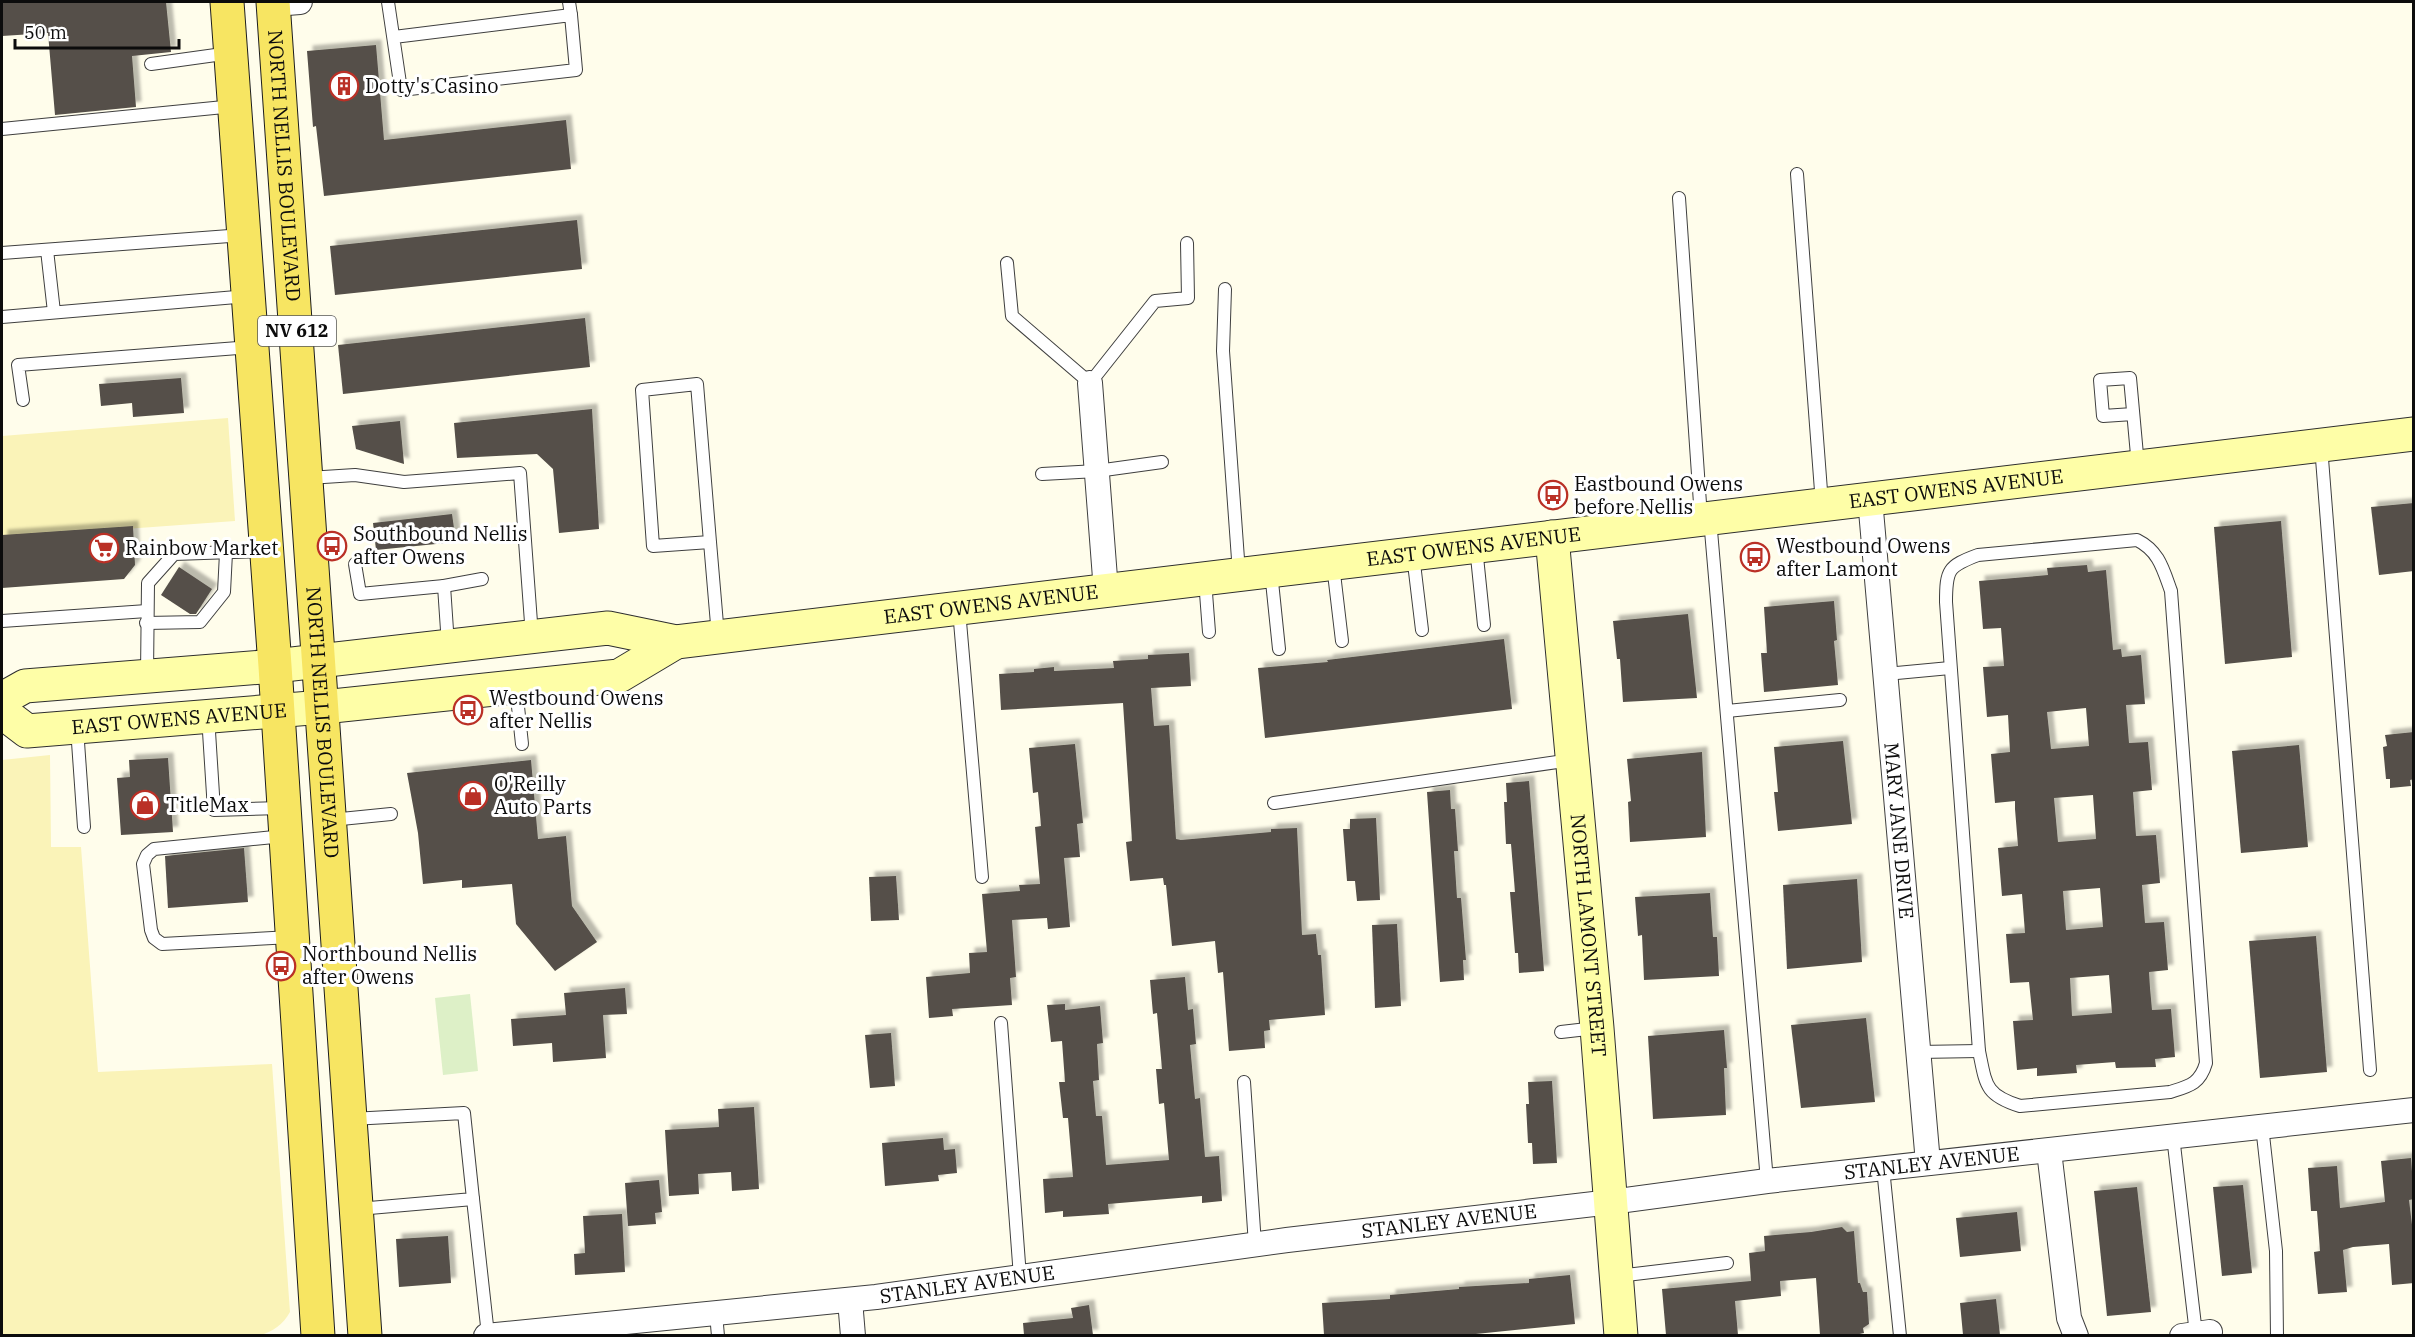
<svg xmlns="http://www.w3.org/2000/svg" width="2415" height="1337" font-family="'IBM Plex Serif',serif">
  <defs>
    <filter id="shadow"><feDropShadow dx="5.5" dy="-5.5" stdDeviation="1.5" flood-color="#0004"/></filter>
  </defs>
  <rect width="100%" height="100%" fill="#fffdeb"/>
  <g fill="#faf3b8">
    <path d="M228,418L235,521L2,538V436Z"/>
    <path d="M50,755L51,847H81L98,1072L272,1064L290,1312C283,1325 273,1331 259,1336L2,1335V760Z"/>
  </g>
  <path fill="#ddf0c7" d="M470,994L478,1071L443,1075L435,998Z"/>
  <g fill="#544f48" fill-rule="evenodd" filter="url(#shadow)">
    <path d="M2,2H166L171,52L132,56L136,107L55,115L48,33L2,36Z"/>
    <path d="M376,45L384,140L566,120L571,169L324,196L316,126L313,127L307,51Z"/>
    <path d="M577,220L582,269L335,295L330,246Z"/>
    <path d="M585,318L590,367L343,394L338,345Z"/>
    <path d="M181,378L184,413L133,417L132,403L101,406L99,384Z"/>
    <path d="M592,409L599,529L559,533L553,469L537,454L457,458L454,423Z"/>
    <path d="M400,421L404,464L356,449L352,426Z"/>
    <path d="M2414,503V571L2379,575L2371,507Z"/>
    <path d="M452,514L456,542L376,550L373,523Z"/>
    <path d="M2281,521L2292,657L2225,664L2214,527Z"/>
    <path d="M133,526L135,565L124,579L2,588V535Z"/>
    <path d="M2087,565L2088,572L2106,570L2113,650L2121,649L2122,657L2141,655L2145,704L2126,705L2129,743L2148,742L2152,790L2133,792L2136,836L2156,835L2160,883L2142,885L2145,923L2164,922L2168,970L2149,972L2150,988L2152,1010L2171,1009L2175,1057L2155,1059L2156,1067L2116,1068L2115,1062L2076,1065L2077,1073L2037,1076V1068L2017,1070L2013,1021L2033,1020L2029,982L2010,983L2006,934L2025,933L2022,894L2002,896L1998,848L2018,846L2015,809V801L1995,803L1991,754L2010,752L2008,715L1987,717L1983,667L2004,666L2001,628L1983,629L1979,581L2048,575L2047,568ZM2086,708L2089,746L2051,749L2047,712ZM2093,795L2096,839L2058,842L2054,798ZM2100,888L2103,927L2066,930L2063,891ZM2109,975L2112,1013L2072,1016L2070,978Z"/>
    <path d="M179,567L212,589L196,614H190L161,595Z"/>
    <path d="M1834,601L1837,640L1834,641L1838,685L1764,692L1761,653H1767L1764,607Z"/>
    <path d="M1688,614L1697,698L1623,702L1620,659H1617L1613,621Z"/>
    <path d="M1504,639L1512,709L1265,738L1258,668L1328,662L1327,660Z"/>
    <path d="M1189,653L1191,686L1151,688L1154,726L1169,725L1176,839L1181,840L1271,832V829L1297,828L1302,935L1316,934L1318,955H1321L1325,1015L1269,1020L1270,1030L1264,1031L1265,1048L1229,1051L1223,972L1218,973L1215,941L1172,946L1166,885H1164L1163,878L1130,881L1126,842L1132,841L1123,703L1001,710L999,674L1034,672V669L1054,667V671L1114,668L1113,661L1148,659V655Z"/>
    <path d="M2414,732V779L2410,780L2411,786L2390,788V779H2386L2383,747L2387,746L2385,735Z"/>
    <path d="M1843,741L1852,824L1778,831L1774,792H1778L1774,747Z"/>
    <path d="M1075,744L1083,823L1077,824L1080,857L1064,858L1070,927L1048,929L1047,918L1012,920L1016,977L1010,978L1012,1005L952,1009L953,1016L929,1018L926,977L970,973L969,953L987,952L982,894L1020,891L1019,885L1040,884L1035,827L1041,826L1038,792L1033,793L1029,748Z"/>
    <path d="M2299,745L2308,847L2241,853L2232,751Z"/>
    <path d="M1702,752L1706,837L1630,842L1628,802L1631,801L1627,759Z"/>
    <path d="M168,758L173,832L121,835L117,778L130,777L129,760Z"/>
    <path d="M531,760L538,839L566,836L572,906L597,942L555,971L516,924L512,884L462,888V880L423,884L418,833L407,773Z"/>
    <path d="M1529,781L1544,971L1519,973L1518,953H1515L1510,892H1515L1511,844H1506L1504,802H1507L1506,783Z"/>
    <path d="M1450,790L1451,809H1455L1458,851H1454L1457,898H1461L1466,960H1463L1464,980L1440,982L1427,792Z"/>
    <path d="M1376,818L1380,900L1357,901L1355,881H1347L1343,829H1350V819Z"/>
    <path d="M244,848L248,902L168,908L165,856Z"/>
    <path d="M896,876L899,920L871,921L869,877Z"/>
    <path d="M1857,879L1862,962L1787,969L1783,885Z"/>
    <path d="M1710,893L1713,937H1717L1719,976L1644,980L1642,935L1638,936L1635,897Z"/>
    <path d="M1397,924L1401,1006L1375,1008L1372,925Z"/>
    <path d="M2316,936L2327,1072L2260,1078L2249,941Z"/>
    <path d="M1185,977L1188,1010L1193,1009L1196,1044L1190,1045L1195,1099L1200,1098L1205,1157L1219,1156L1222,1201L1202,1203V1196L1108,1204L1109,1214L1063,1217V1211L1045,1213L1043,1179L1073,1177L1068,1118H1063L1059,1082H1065L1062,1041L1051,1042L1047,1005L1065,1004V1010L1100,1006L1103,1043L1097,1044L1099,1080L1093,1081L1096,1116H1102L1106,1165L1169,1160L1164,1103L1159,1104L1156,1069H1162L1157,1013L1153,1014L1150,980Z"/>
    <path d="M625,988L627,1014L603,1015L606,1058L553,1062L552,1043L513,1046L511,1019L566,1015L564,993Z"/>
    <path d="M1866,1018L1875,1102L1801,1108L1791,1025Z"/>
    <path d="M1724,1030L1727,1068H1724L1726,1115L1653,1119L1648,1036Z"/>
    <path d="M891,1033L895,1086L870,1088L865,1035Z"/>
    <path d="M1552,1081L1557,1163L1533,1164L1532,1143H1528L1526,1104H1529L1528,1082Z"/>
    <path d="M754,1107L759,1189L732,1191L731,1172L698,1174L699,1194L669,1196L665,1130L719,1127L718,1109Z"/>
    <path d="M943,1138L944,1150L955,1149L957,1173L938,1175L939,1181L885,1186L882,1143Z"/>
    <path d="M2411,1158L2414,1199L2409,1200L2414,1241V1283L2392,1285L2389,1244L2353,1247L2343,1250L2347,1292L2318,1294L2314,1252L2320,1251L2317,1211H2311L2308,1168L2337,1166L2340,1208L2385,1202L2381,1161Z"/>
    <path d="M659,1180L662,1212L655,1213L656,1224L628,1226L625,1183Z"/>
    <path d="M2243,1185L2252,1273L2222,1276L2213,1187Z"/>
    <path d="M2137,1187L2151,1312L2107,1316L2094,1191Z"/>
    <path d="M2017,1212L2021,1251L1960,1257L1956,1218Z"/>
    <path d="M622,1214L625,1272L575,1275L574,1254L585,1253L583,1216Z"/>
    <path d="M1842,1227L1847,1232L1854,1231L1858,1283H1860L1863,1292H1867L1869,1324L1863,1328L1864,1333L1855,1335H1820L1816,1278L1780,1281L1781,1296L1735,1301L1738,1335H1666L1662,1289L1751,1281L1749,1253L1765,1251L1764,1236L1811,1232Z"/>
    <path d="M448,1236L451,1283L399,1287L396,1239Z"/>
    <path d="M1570,1275L1575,1324L1466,1335H1324L1322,1303L1390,1299V1295L1459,1289V1287L1529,1283V1279Z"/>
    <path d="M1996,1299L2000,1335H1963L1960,1303Z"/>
    <path d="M1089,1305L1093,1335H1024L1023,1323L1073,1318L1071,1308Z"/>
  </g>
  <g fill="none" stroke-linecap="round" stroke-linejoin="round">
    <g stroke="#3f3f3f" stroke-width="14">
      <g id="lane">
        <path d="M388,2L401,90L576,70L571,15L394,37"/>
        <path d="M569,2L571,15"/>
        <path d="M151,64L230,53"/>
        <path d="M2,129L234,106"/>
        <path d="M1797,174L1822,504"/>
        <path d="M1679,198L1701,518"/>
        <path d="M47,250L54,312"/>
        <path d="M2,253L243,235"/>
        <path d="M1007,263L1012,316L1090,383L1155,301L1188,298L1187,243"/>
        <path d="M1225,289L1223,351L1239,573"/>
        <path d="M2,317L248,296"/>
        <path d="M23,400L18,365L251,347"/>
        <path d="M2133,414L2103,416L2100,380L2130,378L2138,466"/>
        <path d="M2321,446L2370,1070"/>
        <path d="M1042,474L1097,471L1162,462"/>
        <path d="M308,478L355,475L404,482L520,473L532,636"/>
        <path d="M1710,519L1767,1181"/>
        <path d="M2137,540C2159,551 2163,569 2171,591L2206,1063C2200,1084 2189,1086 2170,1092L2020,1106C1985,1095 1986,1085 1979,1051L1946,602C1946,570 1948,566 1978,555Z"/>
        <path d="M710,542L697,384L642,390L653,546L710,542L718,636"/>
        <path d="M1476,547L1484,625"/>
        <path d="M1413,555L1422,630"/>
        <path d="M355,564L360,594L444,586L448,645"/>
        <path d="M1333,565L1342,641"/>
        <path d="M1271,572L1279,649"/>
        <path d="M1205,580L1209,632"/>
        <path d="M444,586L482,579"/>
        <path d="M959,610L982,877"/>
        <path d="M2,621L147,611"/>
        <path d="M146,623L200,622L224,592L226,553"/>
        <path d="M147,674L148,583L174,554L266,551"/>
        <path d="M1886,674L1950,668"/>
        <path d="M516,688L522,744"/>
        <path d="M1727,711L1840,700"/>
        <path d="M208,716L214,810L282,808"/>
        <path d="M77,728L84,827"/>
        <path d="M1274,803L1571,760"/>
        <path d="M331,820L391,814"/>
        <path d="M284,836L154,849L147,855L143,864L151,930L154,938L162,944L291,937"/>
        <path d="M1001,1023L1020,1277"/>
        <path d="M1561,1032L1596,1028"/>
        <path d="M1918,1052L1979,1051"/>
        <path d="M1244,1082L1255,1245"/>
        <path d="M351,1119L464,1113L473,1199L358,1209"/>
        <path d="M2262,1126L2276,1251L2277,1336"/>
        <path d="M2173,1136L2196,1334"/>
        <path d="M1883,1168L1900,1336"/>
        <path d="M473,1199L488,1335"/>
        <path d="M1618,1276L1727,1263"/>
        <path d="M716,1314L718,1336"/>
      </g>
    </g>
    <g stroke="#3f3f3f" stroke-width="26">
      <g id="street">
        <path d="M274,4L300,2"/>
        <path d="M1090,383L1106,591"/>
        <path id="s1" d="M1870,499L1928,1163"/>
        <path d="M2049,1151L2069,1318L2076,1336"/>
        <path d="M850,1300L853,1336"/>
        <path id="s2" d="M486,1336L876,1297L1287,1240L1611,1202L1767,1181L2414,1110"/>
        <path d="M2182,1336L2210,1332"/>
      </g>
    </g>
    <g stroke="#2e2e2e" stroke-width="35">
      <g id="secondary">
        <path id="s3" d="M1552,537L1597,1028L1621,1336"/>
        <path id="s4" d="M2,699L25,686L275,666L608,628L676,642L2414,434"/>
        <path id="s5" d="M2,712L27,731L323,707L619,676L676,642"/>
      </g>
    </g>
    <g stroke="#1d1d1d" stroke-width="35">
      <g id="primary">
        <path d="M227,2L275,666L318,1336"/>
        <path id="s6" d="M273,2L365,1336"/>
      </g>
    </g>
    <use href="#lane" stroke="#fff" stroke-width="12"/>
    <use href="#street" stroke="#fff" stroke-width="24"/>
    <use href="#secondary" stroke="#fefea7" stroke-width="33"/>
    <use href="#primary" stroke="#f7e562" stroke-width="33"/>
  </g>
  <defs>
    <g id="building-ring" transform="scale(1.5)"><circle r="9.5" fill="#fff" stroke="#ba3026" stroke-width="1.5"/><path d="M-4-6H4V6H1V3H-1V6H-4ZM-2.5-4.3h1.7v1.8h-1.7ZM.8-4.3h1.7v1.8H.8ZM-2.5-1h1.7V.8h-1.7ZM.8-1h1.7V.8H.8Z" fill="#ba3026"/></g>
    <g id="bus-ring" transform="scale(1.5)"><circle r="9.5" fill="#fff" stroke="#ba3026" stroke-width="1.5"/><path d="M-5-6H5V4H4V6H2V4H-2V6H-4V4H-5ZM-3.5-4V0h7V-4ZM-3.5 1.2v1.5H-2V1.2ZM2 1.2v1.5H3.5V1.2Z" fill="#ba3026"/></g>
    <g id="supermarket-ring" transform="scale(1.5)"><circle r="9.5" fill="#fff" stroke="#ba3026" stroke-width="1.5"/><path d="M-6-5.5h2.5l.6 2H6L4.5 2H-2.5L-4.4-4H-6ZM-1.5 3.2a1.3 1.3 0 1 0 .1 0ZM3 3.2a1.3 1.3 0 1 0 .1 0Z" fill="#ba3026"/></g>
    <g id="shop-ring" transform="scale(1.5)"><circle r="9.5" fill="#fff" stroke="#ba3026" stroke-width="1.5"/><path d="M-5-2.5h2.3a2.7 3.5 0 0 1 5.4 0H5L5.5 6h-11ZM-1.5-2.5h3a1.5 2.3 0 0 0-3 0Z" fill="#ba3026"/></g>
  </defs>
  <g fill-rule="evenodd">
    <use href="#building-ring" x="344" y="86"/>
    <use href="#bus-ring" x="1553" y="495"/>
    <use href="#bus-ring" x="332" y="546"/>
    <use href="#supermarket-ring" x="104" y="548"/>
    <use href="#bus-ring" x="1755" y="557"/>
    <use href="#bus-ring" x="468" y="710"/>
    <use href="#shop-ring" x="473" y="796"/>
    <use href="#shop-ring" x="145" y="805"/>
    <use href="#bus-ring" x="281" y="966"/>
  </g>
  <g text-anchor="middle" stroke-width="6" stroke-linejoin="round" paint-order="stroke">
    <rect fill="#fff" stroke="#555" stroke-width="1.5" x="258" y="316" width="78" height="30" rx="4.5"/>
    <g font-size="18" font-weight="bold" fill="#0c0c0c">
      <text x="297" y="337">NV 612</text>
    </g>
    <g font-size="20" fill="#0c0c0c" stroke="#fff" text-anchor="start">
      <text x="365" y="93">Dotty's Casino</text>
      <text x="1574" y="491">Eastbound Owens<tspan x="1574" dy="23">before Nellis</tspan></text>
      <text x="353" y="541">Southbound Nellis<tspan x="353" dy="23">after Owens</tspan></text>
      <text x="1776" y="553">Westbound Owens<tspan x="1776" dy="23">after Lamont</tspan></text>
      <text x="125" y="555">Rainbow Market</text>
      <text x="489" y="705">Westbound Owens<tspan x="489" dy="23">after Nellis</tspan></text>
      <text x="494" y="791">O'Reilly<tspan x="494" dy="23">Auto Parts</tspan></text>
      <text x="166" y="812">TitleMax</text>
      <text x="302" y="961">Northbound Nellis<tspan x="302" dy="23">after Owens</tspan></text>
    </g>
    <g font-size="20" fill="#0c0c0c" stroke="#fff">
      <text dy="7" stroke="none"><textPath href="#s6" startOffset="164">NORTH NELLIS BOULEVARD</textPath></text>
      <text dy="7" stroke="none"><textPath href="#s4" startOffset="1971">EAST OWENS AVENUE</textPath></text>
      <text dy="7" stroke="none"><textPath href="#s4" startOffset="1485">EAST OWENS AVENUE</textPath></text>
      <text dy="7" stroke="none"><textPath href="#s4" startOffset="999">EAST OWENS AVENUE</textPath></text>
      <text dy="7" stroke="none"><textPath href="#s5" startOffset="184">EAST OWENS AVENUE</textPath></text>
      <text dy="7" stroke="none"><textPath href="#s6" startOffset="722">NORTH NELLIS BOULEVARD</textPath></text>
      <text dy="7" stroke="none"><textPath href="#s1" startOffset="333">MARY JANE DRIVE</textPath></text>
      <text dy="7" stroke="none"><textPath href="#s3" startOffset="400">NORTH LAMONT STREET</textPath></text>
      <text dy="7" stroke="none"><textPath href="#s2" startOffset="1456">STANLEY AVENUE</textPath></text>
      <text dy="7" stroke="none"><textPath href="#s2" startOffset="970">STANLEY AVENUE</textPath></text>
      <text dy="7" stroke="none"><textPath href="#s2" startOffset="484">STANLEY AVENUE</textPath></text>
    </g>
  </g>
  <rect width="2415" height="1337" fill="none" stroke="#0c0c0c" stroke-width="6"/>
  <path d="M15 39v9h164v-9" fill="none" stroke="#0c0c0c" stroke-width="3"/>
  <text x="24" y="39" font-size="18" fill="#0c0c0c" stroke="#ffffff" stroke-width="4.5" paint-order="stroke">50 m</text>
</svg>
